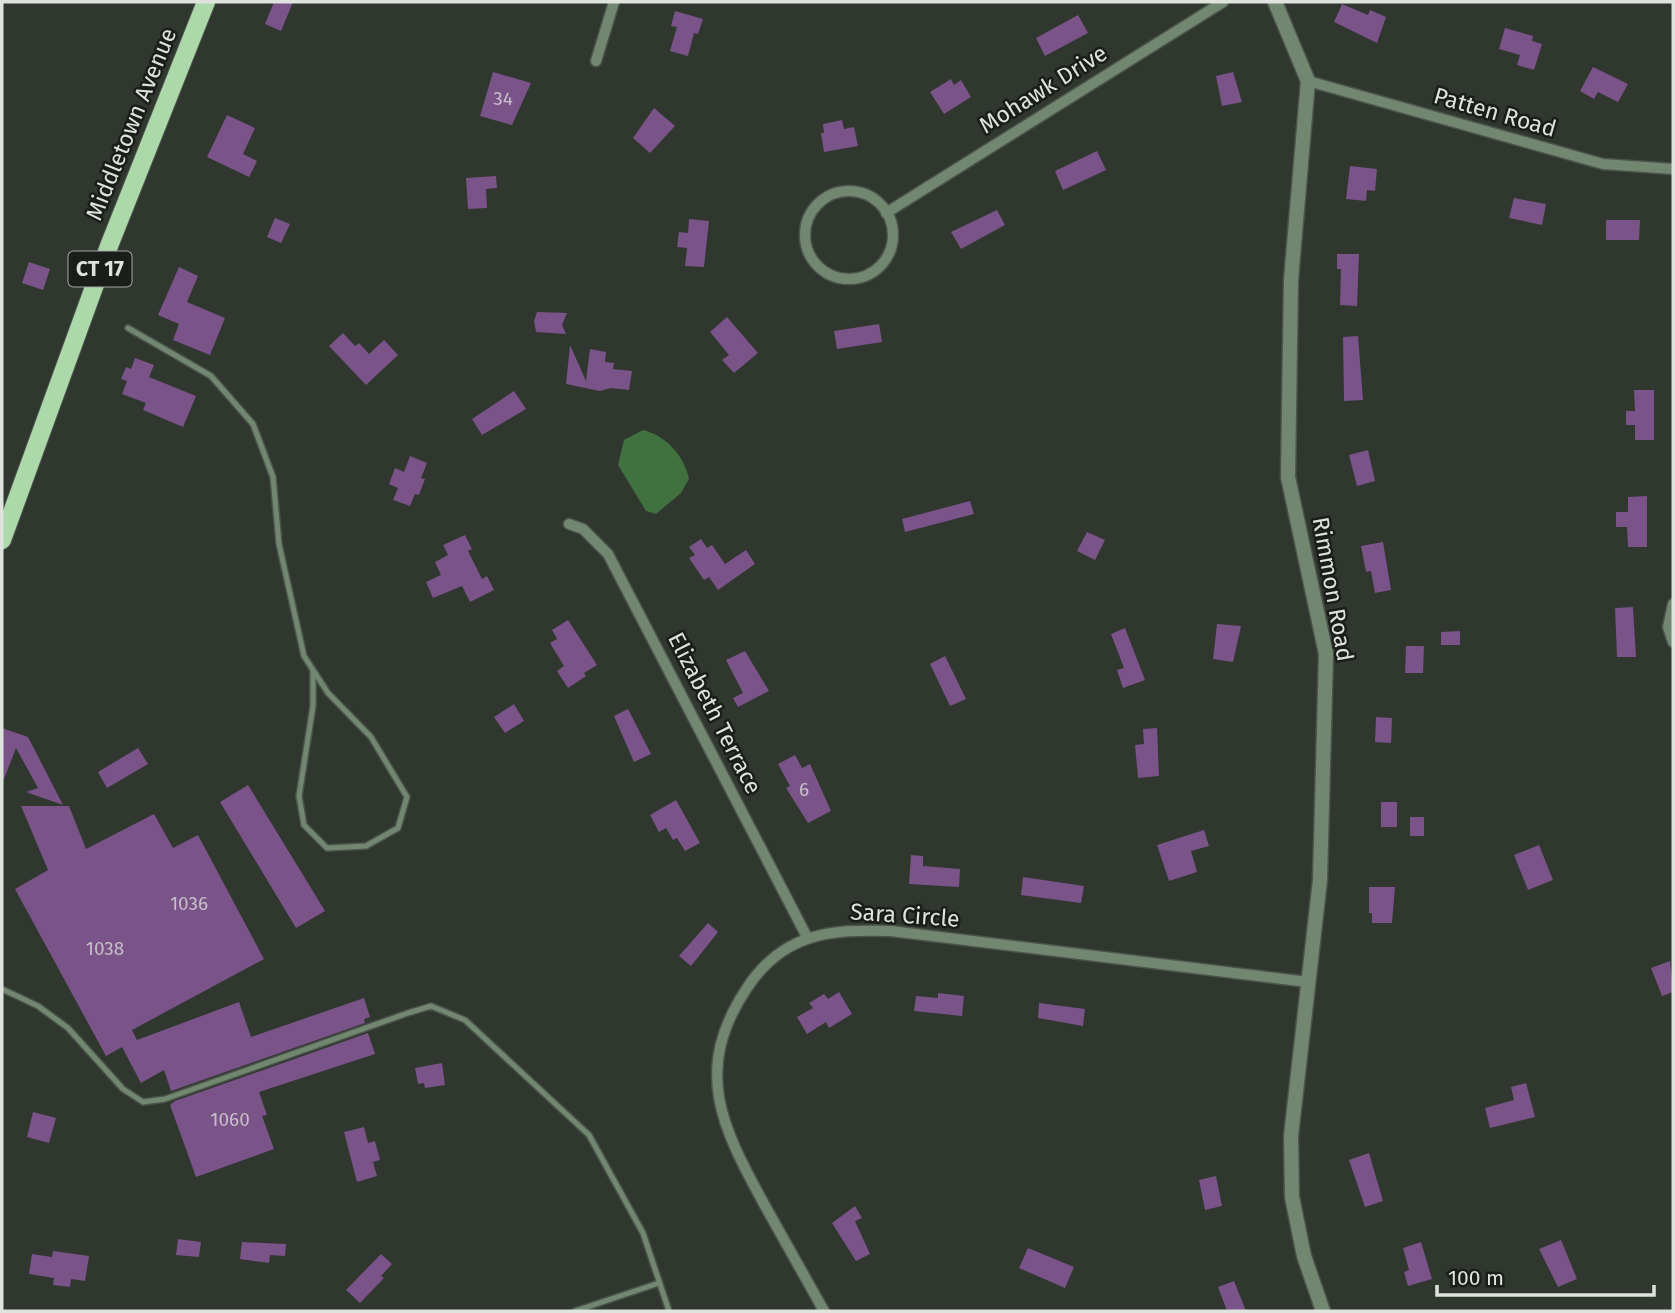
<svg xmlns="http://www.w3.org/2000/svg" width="1675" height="1313" font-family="'Fira Sans',sans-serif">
  <rect width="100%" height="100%" fill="#2f372f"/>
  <path fill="#40713f" d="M643,430C667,436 684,456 689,479L681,493L656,514L646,511L618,465L624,440Z"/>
  <g fill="#7a5388">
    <path d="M274,2H293L281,31L265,24Z"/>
    <path d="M1342,4L1368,15L1370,10L1386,17L1377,43L1334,22Z"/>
    <path d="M675,11L703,19L698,34L694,33L688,56L670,51L677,27L671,26Z"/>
    <path d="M1078,15L1088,33L1045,56L1036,38Z"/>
    <path d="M1505,28L1533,36L1532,41L1542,44L1534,70L1517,65L1520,55L1499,49Z"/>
    <path d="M1593,67L1628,84L1618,102L1598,92L1594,99L1580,91Z"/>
    <path d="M493,72L531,83L512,125L480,116Z"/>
    <path d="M1233,72L1242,102L1222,106L1216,76Z"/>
    <path d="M951,79L954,85L961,80L971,97L944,114L930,92Z"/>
    <path d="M654,108L675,126L650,153L633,138Z"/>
    <path d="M227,115L255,128L243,154L257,161L249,177L207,157Z"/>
    <path d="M842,120L844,129L854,127L858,146L824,152L821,133H824L823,124Z"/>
    <path d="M1097,151L1106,170L1063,190L1055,171Z"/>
    <path d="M1350,166L1377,169L1375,191L1367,190L1366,201L1346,199Z"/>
    <path d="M496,176L497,188L486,189L487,208L468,209L466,178Z"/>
    <path d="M1514,198L1546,204L1542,225L1509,218Z"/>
    <path d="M997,210L1005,225L961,249L951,232Z"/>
    <path d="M275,218L290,224L281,243L267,237Z"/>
    <path d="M689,219L709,221L704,267L685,266L687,248L677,247L679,232L688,233Z"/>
    <path d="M1606,220H1640L1639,240H1606Z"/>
    <path d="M1337,254H1359L1357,306L1340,305L1341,269H1337Z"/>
    <path d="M29,262L50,269L43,290L22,283Z"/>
    <path d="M179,267L198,276L187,302L225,318L210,355L173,340L179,324L158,315Z"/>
    <path d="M537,312L567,313L562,325L566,334L536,332L534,321Z"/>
    <path d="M727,317L758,353L734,373L722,360L729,355L710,332Z"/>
    <path d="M879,324L882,342L837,349L834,331Z"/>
    <path d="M343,333L355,346L359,343L369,354L384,340L398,355L366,385L329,346Z"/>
    <path d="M1358,336L1363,400L1344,401L1343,337Z"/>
    <path d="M570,345L586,381L590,349L606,352L605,362L614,363L613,369L632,371L629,390L611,388L600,391L566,384Z"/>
    <path d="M135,358L154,365L149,377L196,396L183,427L143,410L146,403L122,394L127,381L121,379L126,367L131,369Z"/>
    <path d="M1634,390H1654V440H1635V425H1626V411H1635Z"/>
    <path d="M514,391L526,409L482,435L472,419Z"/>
    <path d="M1368,450L1375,481L1357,486L1349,455Z"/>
    <path d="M410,456L427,463L421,478L425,479L419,495L415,494L410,506L393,500L398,488L389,484L395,468L404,472Z"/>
    <path d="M1647,496V547H1628L1627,527H1616V512H1628V497Z"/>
    <path d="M970,501L974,514L905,532L902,519Z"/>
    <path d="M1087,532L1105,540L1095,560L1077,551Z"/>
    <path d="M465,535L472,549L468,551L482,579L487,576L494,590L470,602L462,586L433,598L426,582L441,575L435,562L448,555L443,545Z"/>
    <path d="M701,539L707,548L712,545L725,564L746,550L755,564L718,590L709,577L704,580L689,558L695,555L689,547Z"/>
    <path d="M1383,542L1391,590L1375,593L1371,571L1366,572L1361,546Z"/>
    <path d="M1633,607L1636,657H1617L1615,608Z"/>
    <path d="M568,620L597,665L584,673L586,676L568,688L557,671L564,666L550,643L557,639L552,630Z"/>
    <path d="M1217,624L1241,626L1233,662L1213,659Z"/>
    <path d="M1125,628L1145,680L1123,688L1117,670L1124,668L1111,634Z"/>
    <path d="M1460,631V645H1441V632Z"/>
    <path d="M1406,646H1424L1423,673H1405Z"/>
    <path d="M745,651L769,691L738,707L733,698L743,693L726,660Z"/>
    <path d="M945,656L966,699L950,706L930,664Z"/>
    <path d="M514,704L524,721L505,733L494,717Z"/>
    <path d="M628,709L651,754L634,762L614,716Z"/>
    <path d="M1376,717L1392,718L1391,743L1375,742Z"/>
    <path d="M2,728L28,737L63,805L26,792L38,788L16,748L2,784Z"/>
    <path d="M1157,728L1159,776L1138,778L1135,745L1144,744L1143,729Z"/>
    <path d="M138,748L148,764L107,788L98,772Z"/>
    <path d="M795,755L802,768L810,764L831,811L808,823L786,788L790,786L778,764Z"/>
    <path d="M248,785L325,911L296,928L220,802Z"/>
    <path d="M676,800L700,843L685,851L677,838L673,840L666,828L659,832L650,815Z"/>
    <rect x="1381" y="802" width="16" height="25"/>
    <path d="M21,806H69L86,849L154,814L173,848L198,835L264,959L132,1030L137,1040L239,1002L251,1037L364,998L370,1017L364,1019L365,1023L171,1091L164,1070L141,1083L122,1047L106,1056L15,889L48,870Z"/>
    <rect x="1410" y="817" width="14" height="19"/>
    <path d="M1204,830L1209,846L1191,851L1197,872L1169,881L1157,845Z"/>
    <path d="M1539,845L1553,880L1528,890L1514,855Z"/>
    <path d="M911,855L923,856V866L960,869L959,887L909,884Z"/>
    <path d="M1023,877L1084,886L1081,903L1021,895Z"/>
    <path d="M1369,887H1395L1392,923H1372V913H1369Z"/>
    <path d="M708,923L718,932L691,966L679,956Z"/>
    <path d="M1670,961L1673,992L1662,996L1651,968Z"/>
    <path d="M839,992L852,1014L829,1028L826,1022L807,1034L797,1017L813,1008L809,1003L824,994L828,999Z"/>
    <path d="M938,993L964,996L962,1016L914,1011L916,996L938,998Z"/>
    <path d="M1039,1003L1085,1009L1083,1026L1038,1018Z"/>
    <path d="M368,1033L375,1054L259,1092L267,1115L262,1116L274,1149L196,1177L170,1105L175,1101Z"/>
    <path d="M442,1063L445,1085L425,1088L424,1083L418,1084L415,1068Z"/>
    <path d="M1526,1083L1535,1117L1490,1128L1485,1108L1514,1100L1511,1087Z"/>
    <path d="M33,1112L56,1118L49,1143L27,1137Z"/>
    <path d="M364,1127L368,1143L375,1141L380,1160L373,1162L377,1176L357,1182L344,1132Z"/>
    <path d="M1369,1153L1383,1201L1365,1207L1349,1160Z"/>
    <path d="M1216,1176L1222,1206L1205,1210L1199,1180Z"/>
    <path d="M855,1206L862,1218L855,1221L870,1254L856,1261L832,1223Z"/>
    <path d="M178,1239L201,1242L199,1257L176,1255Z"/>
    <path d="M1561,1240L1577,1279L1558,1287L1539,1249Z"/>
    <path d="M242,1242L286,1244L285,1256L270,1255L269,1263L240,1259Z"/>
    <path d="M1421,1242L1432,1279L1408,1286L1404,1272L1409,1270L1403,1248Z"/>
    <path d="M1028,1248L1074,1267L1065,1288L1019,1268Z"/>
    <path d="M53,1251L89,1256L85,1281L71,1279L70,1287L53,1285L54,1278L29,1274L32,1254L52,1257Z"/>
    <path d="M381,1254L392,1264L381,1276L384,1278L360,1303L346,1290Z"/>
    <path d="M1234,1281L1246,1311H1227L1218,1287Z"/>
  </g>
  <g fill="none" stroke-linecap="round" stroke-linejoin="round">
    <g stroke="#4b534b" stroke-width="8">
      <g id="service">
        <path d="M128,328L211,376L253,424L273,477L279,544L304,656L328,693L371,737L407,797L398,828L366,846L327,848L304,825L299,796L313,706V670"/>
        <path d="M2,989L38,1006L68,1028L123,1089L143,1102L165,1099L408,1013L431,1006L465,1020L589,1135L643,1233L669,1311"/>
        <path d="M575,1311L659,1283"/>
      </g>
    </g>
    <g stroke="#4b534b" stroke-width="13">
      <g id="minor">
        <path d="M596,61L614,2"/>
        <path d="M1308,81L1603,164L1673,169"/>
        <circle cx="849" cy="235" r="44"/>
        <path d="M886,213L1223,2"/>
        <path d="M569,524L583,529L608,554L807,937"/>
        <path d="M1673,604L1668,627L1673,642"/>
        <path d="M824,1311C804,1276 784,1240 764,1204C722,1127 692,1070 747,988C783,933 830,929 891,931L1308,982"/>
      </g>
    </g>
    <g stroke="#4b534b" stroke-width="17">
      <path id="tertiary" d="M1275,2L1308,81L1291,280L1288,477L1326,654L1320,880L1291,1136L1292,1197L1304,1256L1323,1311"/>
    </g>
    <g stroke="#4b534b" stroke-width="20">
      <path id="primary" d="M2,540L109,246L206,2"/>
    </g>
    <use href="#service" stroke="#718770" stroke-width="5"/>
    <use href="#minor" stroke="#718770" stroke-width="10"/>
    <use href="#tertiary" stroke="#718770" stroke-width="14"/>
    <use href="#primary" stroke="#acd8aa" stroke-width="18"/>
  </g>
  <g text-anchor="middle" stroke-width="5" stroke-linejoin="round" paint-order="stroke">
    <g font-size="19" fill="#c5bfc8">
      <text x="503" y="105">34</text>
      <text x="804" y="796">6</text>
      <text x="189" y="910">1036</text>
      <text x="105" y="955">1038</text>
      <text x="230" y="1126">1060</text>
    </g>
    <rect fill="#1a1d1a" stroke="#a3a8a3" stroke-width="2" x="68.5" y="251.5" width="63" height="35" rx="5"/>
    <g font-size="21" font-weight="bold" fill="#dee3de">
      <text x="100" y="276">CT 17</text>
    </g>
    <g font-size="23" fill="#dee3de" stroke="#1a1d1a">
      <text transform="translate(1043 89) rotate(-32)" y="8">Mohawk Drive</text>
      <text transform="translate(1495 112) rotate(16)" y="8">Patten Road</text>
      <text transform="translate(131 124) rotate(-68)" y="8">Middletown Avenue</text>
      <text transform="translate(1333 589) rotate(80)" y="8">Rimmon Road</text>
      <text transform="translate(715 713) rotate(63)" y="8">Elizabeth Terrace</text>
      <text transform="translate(905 915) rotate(4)" y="8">Sara Circle</text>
    </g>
  </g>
  <rect width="1675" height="1313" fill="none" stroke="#dee3de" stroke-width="7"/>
  <path d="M1437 1285v10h217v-10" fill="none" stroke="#dee3de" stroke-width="3.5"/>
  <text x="1448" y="1285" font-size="21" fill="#dee3de" stroke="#1a1d1a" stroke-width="5" paint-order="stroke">100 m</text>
</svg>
